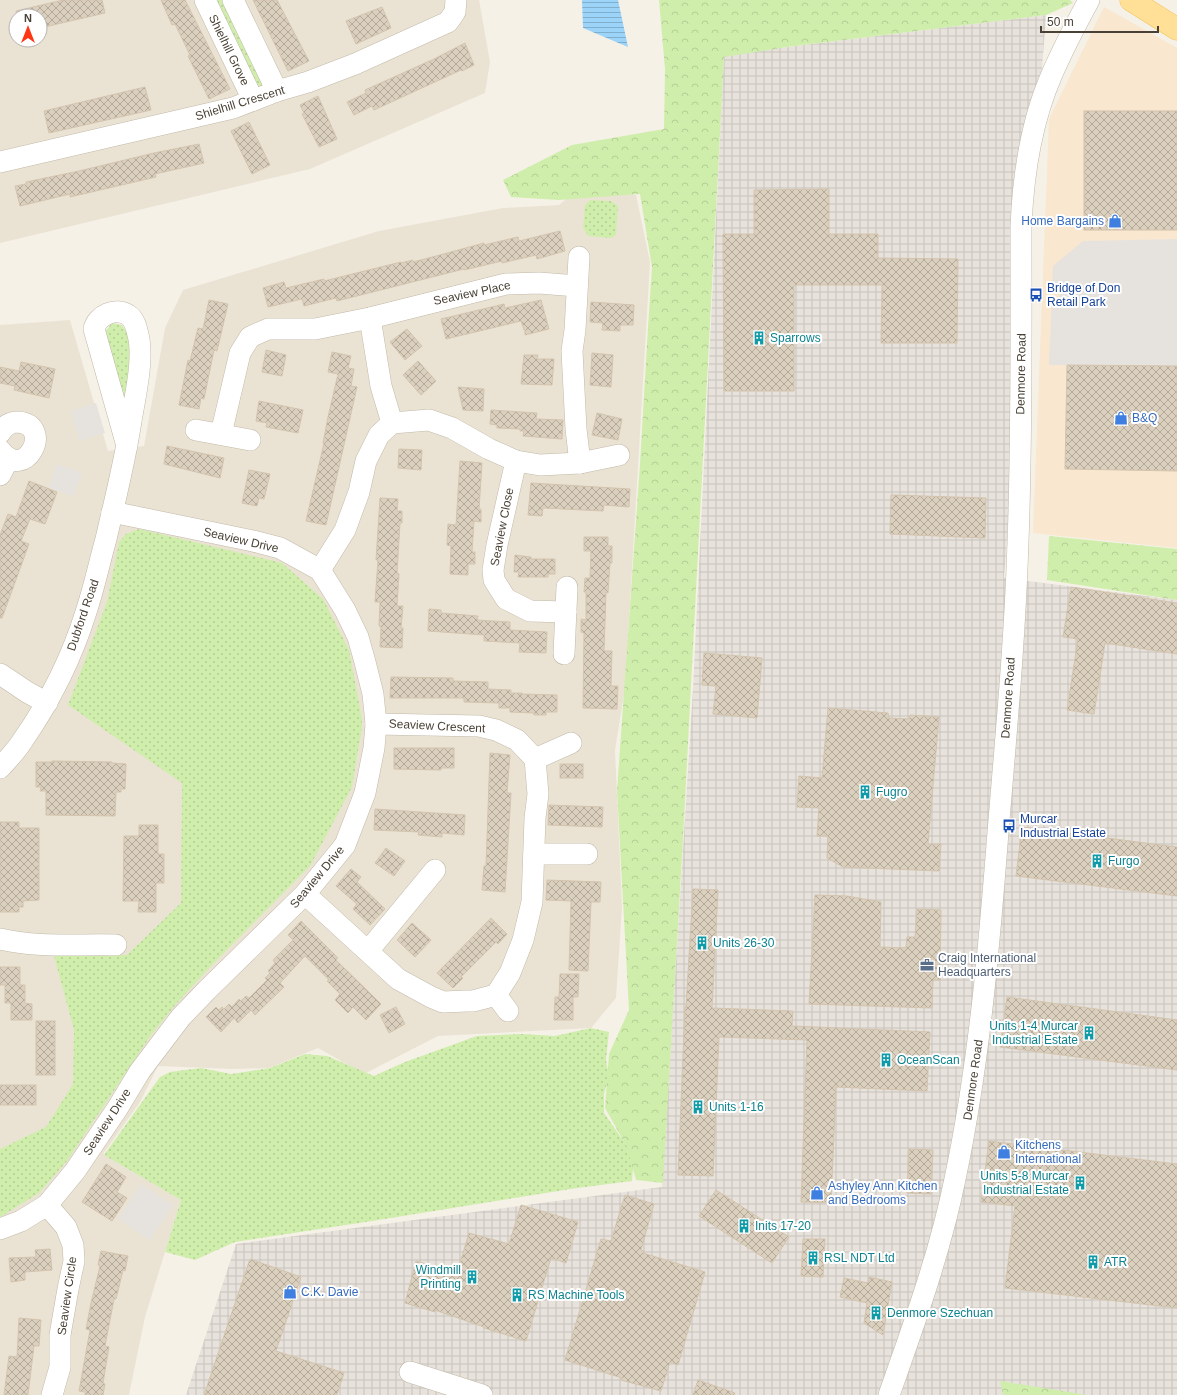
<svg xmlns="http://www.w3.org/2000/svg" width="1177" height="1395" font-family="Arial,sans-serif">
  <defs>
    <pattern id="industrial-grid" width="8" height="8" patternUnits="userSpaceOnUse"><rect width="8" height="8" fill="#e7e2db"/><path d="M0 4h8M4 0v8" fill="none" stroke="#c8c3bd"/></pattern>
    <pattern id="grass-dots" width="8" height="8" patternUnits="userSpaceOnUse"><rect width="8" height="8" fill="#d0eeab"/><path d="M2 2h.1M6 6h.1" fill="none" stroke="#b4cd94" stroke-width="1.8" stroke-linecap="round"/></pattern>
    <pattern id="forest-crowns" width="20" height="18" patternUnits="userSpaceOnUse"><rect width="20" height="18" fill="#d0eeab"/><path d="M2 6a3 3 0 1 1 6 0M12 15a3 3 0 1 1 6 0" fill="none" stroke="#b4cd94"/></pattern>
    <pattern id="water-rules" width="6" height="5" patternUnits="userSpaceOnUse"><rect width="6" height="5" fill="#9cd4f9"/><path d="M0 2.5h6" fill="none" stroke="#81aeca"/></pattern>
    <pattern id="building-cross-hatch" width="8" height="8" patternUnits="userSpaceOnUse"><rect width="8" height="8" fill="#dbcfbe"/><path d="M0 0l8 8M0 8l8-8" fill="none" stroke="#b4aa9b"/></pattern>
  </defs>
  <rect width="100%" height="100%" fill="#f5f1e7"/>
  <g fill="#eae3d4" fill-rule="evenodd">
    <path d="M0,0H479L490,62L485,93L310,169L0,243ZM16,16H40V40H16Z"/>
    <path d="M571,195H636L650,262L625,688L615,750L622,907L616,998L591,1028L438,1036L364,1074L318,1048L269,1068L233,1069L158,1066L140,1102L103,1154L181,1200L145,1317L129,1395H0V325L70,320L108,451L144,446L165,328L183,290L379,231L503,208L559,205Z"/>
  </g>
  <path fill="#f9e7cf" d="M1104,7L1177,48V548L1033,533L1049,119Z"/>
  <path fill="url(#industrial-grid)" d="M1046,15L1004,578L1177,600V1395H186L236,1244L662,1187L693,689L724,55Z"/>
  <g fill="url(#grass-dots)">
    <path d="M214,0H226L264,87H257Z"/>
    <path d="M590,200L611,201L618,206L616,235L611,238L588,236L583,228L585,205Z"/>
    <path d="M112,323L122,325L128,334L132,347L126,397L123,400L105,338L106,331Z"/>
    <path d="M139,529L282,563L323,599L349,650L362,719V727L352,787L310,866L211,966L176,1004L151,1035L67,1161L39,1193L0,1217V1149L46,1127L73,1084L74,1030L54,956L127,955L181,903L182,783L68,705L107,602L119,542L126,534Z"/>
    <path d="M591,1028L609,1032L606,1060L609,1077L604,1094V1113L634,1156L632,1181L577,1188L372,1221L235,1242L195,1260L165,1252L181,1200L104,1155L160,1077L170,1072L201,1068L231,1074L270,1068L305,1054L327,1056L374,1076L405,1062L477,1036L522,1034L555,1036Z"/>
  </g>
  <g fill="url(#forest-crowns)">
    <path d="M659,0H1070L1073,3L1046,15L787,47L724,57L683,839L663,1183L636,1180L627,1147L605,1108L609,1054L629,1010L617,791L640,464L648,327L652,267L640,194L559,200L511,197L503,180L572,145L664,129L665,69Z"/>
    <path d="M1049,536L1177,549V600L1047,580Z"/>
    <path d="M1000,1381L1087,1395H1003Z"/>
  </g>
  <g fill="#e6e3df">
    <path d="M1177,239V366L1049,365L1052,298H1059L1060,287H1052L1053,266L1083,241Z"/>
    <path d="M96,403L105,433L79,441L71,411Z"/>
    <path d="M57,464L82,473L73,496L49,488Z"/>
    <path d="M141,1184L173,1205L150,1240L118,1219Z"/>
  </g>
  <path fill="url(#water-rules)" d="M582,0H618L628,47L583,28Z"/>
  <g fill="url(#building-cross-hatch)" stroke="#d4c4ad">
    <path d="M63,0H102L105,13L40,28V16H17L16,11Z"/>
    <path d="M161,0H185L230,89L209,99L188,56L190,55L175,24L172,25Z"/>
    <path d="M253,0H277L309,61L288,71Z"/>
    <path d="M382,7L391,28L356,44L346,21Z"/>
    <path d="M465,43L474,65L462,71L461,70L374,110L372,106L354,115L347,102L366,93L365,90L434,59Z"/>
    <path d="M145,87L151,110L49,133L44,111Z"/>
    <path d="M318,96L337,139L319,147L302,114L304,113L300,105Z"/>
    <rect x="1084" y="111" width="93" height="119"/>
    <path d="M249,122L270,165L252,174L231,131Z"/>
    <path d="M199,144L204,163L155,174L156,177L70,197V194L20,206L15,186L26,184V182L79,171L154,153Z"/>
    <path d="M829,189V234H878V258L958,259L957,343H881L882,285H794V391H724L723,234H754V190Z"/>
    <path d="M560,231L565,251L537,259L536,255L502,263V261L464,270V269L337,301L336,298L304,306L302,299L268,307L263,288L284,282L286,288L324,279V281L401,262V263L413,260V262L436,256L484,243V245L518,237L519,241Z"/>
    <path d="M209,300L228,304L217,351L214,350L204,399L201,398L199,409L179,405L188,360L190,361L198,328L203,329Z"/>
    <path d="M541,300L549,329L525,335V330H524L521,321L446,339L441,319L504,304L505,308Z"/>
    <path d="M591,302L634,305L633,325H620V331L602,330L603,323L590,322Z"/>
    <path d="M407,329L422,346L405,360L390,342Z"/>
    <path d="M266,350L286,355L282,376L262,372Z"/>
    <path d="M332,352L351,356L348,368L354,369L351,386L357,387L326,525L306,521L324,443H323L328,417L338,374L328,372Z"/>
    <path d="M592,353L613,355L611,387L590,385Z"/>
    <path d="M524,355H538L537,359H554L552,385L521,384Z"/>
    <path d="M418,361L436,381L421,395L403,375Z"/>
    <path d="M21,362L55,369L49,398L14,390L15,386L0,383V367L19,371Z"/>
    <path d="M1067,365L1177,366V471L1065,469Z"/>
    <path d="M458,387L484,389L483,411L463,410Z"/>
    <path d="M259,401L303,410L298,433L266,427L267,423L256,421Z"/>
    <path d="M491,410L537,413L536,419L563,420L562,439L523,436L524,431H520V429L497,428V425L490,424Z"/>
    <path d="M597,413L622,419L618,440L592,435Z"/>
    <path d="M167,446L224,458L220,478L164,464Z"/>
    <path d="M399,449L422,450L421,470L398,468Z"/>
    <path d="M460,461L482,463L479,509H481V522L474,521L472,552H475V564H468V575L450,574L451,546L447,545L448,524L456,525Z"/>
    <path d="M249,470L270,474L264,499L259,498L257,506L242,503Z"/>
    <path d="M29,481L57,492L45,524L30,519L21,541L29,544L2,618H0V535L8,514L16,517Z"/>
    <path d="M531,483L630,489L629,507L604,505L603,511L543,508L542,516L528,515Z"/>
    <path d="M891,495L986,498L985,538L890,534Z"/>
    <path d="M380,498L398,499L397,511H402V523H400L397,573L399,574L397,606H403L401,628H403L402,648L380,647L381,627L379,626L380,602H375L378,560H376Z"/>
    <path d="M584,537H608V546H612V563H610L608,593L606,592L604,651H612L611,686H618L617,709L583,708L584,633L581,632V619L586,620V592H584L585,578H590L591,551H584Z"/>
    <path d="M515,555L531,557V559H555V574H548V577H518L519,572H514Z"/>
    <path d="M1071,587L1177,603V654L1105,643L1094,714L1067,710L1078,639L1063,637Z"/>
    <path d="M429,609L441,610V613L478,616L477,620L510,622V630L547,632L546,653L519,652L520,643L484,641V635L428,631Z"/>
    <path d="M704,653L762,658L757,718L713,714L716,686L702,685Z"/>
    <path d="M391,677L453,678V681L488,682V689L511,690V693H522V694L557,695V712H546V715H534V713L510,712V708H499V703L464,702V698H390Z"/>
    <path d="M828,708L888,713L889,718L909,719L910,715L939,717L928,844H941L939,871L843,867L827,858L828,836H817L819,808L797,807L799,776L822,778Z"/>
    <path d="M394,748H454V768H441V770L394,769Z"/>
    <path d="M490,753L510,755L507,793H511L505,892L482,890L484,866H486Z"/>
    <path d="M52,761L112,762V763L126,764L125,789H121V792H116L115,816L46,815V791H40L41,787H36V762H52Z"/>
    <rect x="560" y="764" width="23" height="14"/>
    <path d="M549,805L603,807L602,827L548,825Z"/>
    <path d="M375,809L465,815L464,835L442,833V837L418,835L419,832L374,830Z"/>
    <path d="M0,822H19V828H39V900L23,901V907H19V912H0Z"/>
    <path d="M139,825H158V854H164V883H156V912H138L139,901H123L124,836H139Z"/>
    <path d="M1022,827L1177,847V896L1016,876Z"/>
    <path d="M386,848L405,861L394,876L375,863Z"/>
    <path d="M351,869L361,877L357,882L385,909L370,925L353,909L357,904L336,886Z"/>
    <path d="M547,880L601,882L600,902H591L588,971L569,970L571,901L546,900Z"/>
    <path d="M693,889L718,890L712,1008L793,1011L792,1026L930,1032L927,1091L836,1087L831,1203L801,1202L807,1040L719,1037L713,1176L678,1175L685,1007H686Z"/>
    <path d="M815,895L847,896L881,902L880,947L906,948L907,937H915L917,909L941,910L940,980H933L932,1008L809,1004Z"/>
    <path d="M491,918L507,934L498,944L496,942L461,977L463,978L453,988L437,973Z"/>
    <path d="M301,921L338,958L336,960L381,1004L366,1020L353,1007L348,1013L335,1000L340,994L327,981L329,980L305,956L280,983L284,987L255,1015L251,1010L238,1023L234,1018L221,1032L206,1017L216,1007L219,1010L222,1007L224,1009L229,1004L232,1007L239,999L241,1001L246,996L249,998L267,980L265,978L270,973L268,971L275,963L273,960L293,940L288,935Z"/>
    <path d="M412,923L431,940L415,957L397,940Z"/>
    <path d="M0,967H20V985H25V1003L32,1004V1020H11V1003H5V985H0Z"/>
    <path d="M560,974H579L578,997H573V1020H554L555,997H559Z"/>
    <path d="M1007,997L1177,1020V1070L1000,1047Z"/>
    <path d="M396,1007L405,1024L389,1033L380,1015Z"/>
    <rect x="36" y="1021" width="19" height="54"/>
    <rect x="0" y="1085" width="36" height="20"/>
    <path d="M989,1141L1177,1164V1308L1005,1288L1015,1206L981,1202Z"/>
    <path d="M909,1149L933,1150L931,1194L907,1193Z"/>
    <path d="M106,1164L126,1177L117,1192L127,1198L112,1221L82,1202Z"/>
    <path d="M716,1190L789,1237L772,1263L699,1216Z"/>
    <path d="M625,1195L654,1204L641,1250L644,1251L643,1253L705,1272L678,1365L670,1362L661,1391L621,1380L622,1378L565,1360L601,1239L611,1241Z"/>
    <path d="M521,1205L578,1222L566,1263L551,1258L526,1341L484,1328V1327L435,1310V1312L405,1303L416,1261L457,1273L469,1233L509,1244Z"/>
    <path d="M803,1239H825L823,1277L801,1276Z"/>
    <path d="M50,1249L52,1270L25,1272V1280L11,1282L9,1258L36,1257L35,1250Z"/>
    <path d="M101,1251L128,1256L125,1271L123,1270L116,1299H114L105,1346L109,1347L103,1383L105,1384L103,1395H85V1392L79,1391L90,1330L86,1329L91,1303L100,1266L98,1265Z"/>
    <path d="M250,1259L301,1277L276,1351L344,1373L337,1395H204Z"/>
    <path d="M869,1277L892,1282L883,1335L864,1323L867,1303L840,1297L844,1278L868,1283Z"/>
    <path d="M19,1318L41,1320L39,1346H34L28,1395H4L9,1356L17,1357Z"/>
    <path d="M698,1380L735,1393L734,1395H693Z"/>
  </g>
  <g fill="none" stroke-linecap="round" stroke-linejoin="round">
    <g stroke="#c2b9a8" stroke-width="22">
      <g id="minor">
        <path d="M205,0L253,100"/>
        <path d="M233,0L277,91"/>
        <path d="M0,162L233,108L277,91L308,82L355,64L448,22L455,12L456,0"/>
        <path d="M579,257L575,330L572,351L576,429L580,463"/>
        <path d="M370,318L381,386L392,423"/>
        <path d="M196,430L250,440"/>
        <path d="M0,433C4,426 10,422 18,422C55,425 25,484 0,450"/>
        <path d="M221,434L240,353L250,337L268,329H315L370,318L506,284L539,283L577,286"/>
        <path d="M516,461L497,545L493,570L494,580L506,599L530,611L566,612"/>
        <path d="M0,475L9,458"/>
        <path d="M320,570L345,530L359,492L366,461L379,435L392,423L429,420L452,428L489,449L516,461L540,465L580,463L619,455"/>
        <path d="M564,654L567,587"/>
        <path d="M0,674L27,692L47,703"/>
        <path d="M535,759L571,743"/>
        <path d="M0,768C8,759 17,750 23,740C50,701 72,657 86,612C94,588 99,564 106,539C115,500 125,461 131,421C135,397 143,363 139,339C137,331 136,320 128,315C116,307 97,315 94,329L127,446"/>
        <path d="M534,854H587"/>
        <path d="M305,894L398,979L431,997L443,1002L467,1001H473L496,995L510,973L523,940L532,902L535,818L538,794L535,759L517,740L496,730L479,726L376,724"/>
        <path d="M0,939C37,948 78,944 116,945"/>
        <path d="M368,951L435,870"/>
        <path d="M496,995L508,1011"/>
        <path d="M47,1205L66,1227L73,1245L74,1261L68,1289L60,1335V1367L52,1395"/>
        <path d="M0,1229L21,1221L47,1205L75,1171L117,1109L140,1071L181,1017L207,990L305,894L345,845L365,793L374,748L376,724L373,694L365,662L358,637L345,610L320,570L280,548L253,541L112,512"/>
        <path d="M410,1372L482,1395"/>
        <path d="M889,1395C914,1324 940,1253 955,1179C979,1065 989,949 998,832C1006,735 1015,639 1018,542C1022,437 1021,332 1021,227C1023,175 1031,122 1052,74C1063,49 1076,24 1089,0"/>
      </g>
    </g>
    <g stroke="#f2c258" stroke-width="23">
      <path id="major" d="M1131,0L1177,29"/>
    </g>
    <use href="#minor" stroke="#fff" stroke-width="21"/>
    <use href="#major" stroke="#ffe096" stroke-width="22"/>
  </g>
  <defs>
    <g id="shop-bare" transform="scale(1.08)"><path d="M-5-2.5h2.3a2.7 3.5 0 0 1 5.4 0H5L5.5 6h-11ZM-1.5-2.5h3a1.5 2.3 0 0 0-3 0Z" fill="#3f7fe0" stroke="#fff" stroke-width="2.5" paint-order="stroke"/></g>
    <g id="bus-bare" transform="scale(1.08)"><path d="M-5-6H5V4H4V6H2V4H-2V6H-4V4H-5ZM-3.5-4V0h7V-4ZM-3.5 1.2v1.5H-2V1.2ZM2 1.2v1.5H3.5V1.2Z" fill="#1a4fb4" stroke="#fff" stroke-width="2.5" paint-order="stroke"/></g>
    <g id="building-bare" transform="scale(1.08)"><path d="M-4-6H4V6H1V3H-1V6H-4ZM-2.5-4.3h1.7v1.8h-1.7ZM.8-4.3h1.7v1.8H.8ZM-2.5-1h1.7V.8h-1.7ZM.8-1h1.7V.8H.8Z" fill="#0f9aa8" stroke="#fff" stroke-width="2.5" paint-order="stroke"/></g>
    <g id="office-bare" transform="scale(1.08)"><path d="M-6-3h4V-5.5h4V-3h4V5H-6ZM-1-4.5V-3h2v-1.5ZM-6 0V1H6V0Z" fill="#5c6f8a" stroke="#fff" stroke-width="2.5" paint-order="stroke"/></g>
  </defs>
  <g fill-rule="evenodd">
    <use href="#shop-bare" x="1115" y="221"/>
    <use href="#bus-bare" x="1036" y="295"/>
    <use href="#building-bare" x="759" y="338"/>
    <use href="#shop-bare" x="1121" y="418"/>
    <use href="#building-bare" x="865" y="792"/>
    <use href="#bus-bare" x="1009" y="826"/>
    <use href="#building-bare" x="1097" y="861"/>
    <use href="#building-bare" x="702" y="943"/>
    <use href="#office-bare" x="927" y="965"/>
    <use href="#building-bare" x="1089" y="1033"/>
    <use href="#building-bare" x="886" y="1060"/>
    <use href="#building-bare" x="698" y="1107"/>
    <use href="#shop-bare" x="1004" y="1152"/>
    <use href="#building-bare" x="1080" y="1183"/>
    <use href="#shop-bare" x="817" y="1193"/>
    <use href="#building-bare" x="744" y="1226"/>
    <use href="#building-bare" x="813" y="1258"/>
    <use href="#building-bare" x="1093" y="1262"/>
    <use href="#building-bare" x="472" y="1277"/>
    <use href="#shop-bare" x="290" y="1292"/>
    <use href="#building-bare" x="517" y="1295"/>
    <use href="#building-bare" x="876" y="1313"/>
  </g>
  <g text-anchor="middle" stroke-width="4" stroke-linejoin="round" paint-order="stroke">
    <g font-size="12" fill="#494135" stroke="#fff">
      <text transform="translate(229 50) rotate(64)" y="4">Shielhill Grove</text>
      <text transform="translate(240 103) rotate(-17)" y="4">Shielhill Crescent</text>
      <text transform="translate(472 293) rotate(-12)" y="4">Seaview Place</text>
      <text transform="translate(1021 374) rotate(-89)" y="4">Denmore Road</text>
      <text transform="translate(502 527) rotate(-79)" y="4">Seaview Close</text>
      <text transform="translate(241 540) rotate(13)" y="4">Seaview Drive</text>
      <text transform="translate(83 615) rotate(-71)" y="4">Dubford Road</text>
      <text transform="translate(1008 698) rotate(-86)" y="4">Denmore Road</text>
      <text transform="translate(437 726) rotate(3)" y="4">Seaview Crescent</text>
      <text transform="translate(317 877) rotate(-50)" y="4">Seaview Drive</text>
      <text transform="translate(973 1080) rotate(-82)" y="4">Denmore Road</text>
      <text transform="translate(107 1122) rotate(-57)" y="4">Seaview Drive</text>
      <text transform="translate(67 1296) rotate(-82)" y="4">Seaview Circle</text>
    </g>
    <g font-size="12" fill="#366cbe" stroke="#fff" text-anchor="start">
      <text x="1104" y="225" text-anchor="end">Home Bargains</text>
      <text x="1132" y="422">B&amp;Q</text>
      <text x="1015" y="1149">Kitchens<tspan x="1015" dy="14">International</tspan></text>
      <text x="828" y="1190">Ashyley Ann Kitchen<tspan x="828" dy="14">and Bedrooms</tspan></text>
      <text x="301" y="1296">C.K. Davie</text>
    </g>
    <g font-size="12" fill="#164399" stroke="#fff" text-anchor="start">
      <text x="1047" y="292">Bridge of Don<tspan x="1047" dy="14">Retail Park</tspan></text>
      <text x="1020" y="823">Murcar<tspan x="1020" dy="14">Industrial Estate</tspan></text>
    </g>
    <g font-size="12" fill="#0d838f" stroke="#fff" text-anchor="start">
      <text x="770" y="342">Sparrows</text>
      <text x="876" y="796">Fugro</text>
      <text x="1108" y="865">Furgo</text>
      <text x="713" y="947">Units 26-30</text>
      <text x="1078" y="1030" text-anchor="end">Units 1-4 Murcar<tspan x="1078" dy="14">Industrial Estate</tspan></text>
      <text x="897" y="1064">OceanScan</text>
      <text x="709" y="1111">Units 1-16</text>
      <text x="1069" y="1180" text-anchor="end">Units 5-8 Murcar<tspan x="1069" dy="14">Industrial Estate</tspan></text>
      <text x="755" y="1230">Inits 17-20</text>
      <text x="824" y="1262">RSL NDT Ltd</text>
      <text x="1104" y="1266">ATR</text>
      <text x="461" y="1274" text-anchor="end">Windmill<tspan x="461" dy="14">Printing</tspan></text>
      <text x="528" y="1299">RS Machine Tools</text>
      <text x="887" y="1317">Denmore Szechuan</text>
    </g>
    <g font-size="12" fill="#4e5e75" stroke="#fff" text-anchor="start">
      <text x="938" y="962">Craig International<tspan x="938" dy="14">Headquarters</tspan></text>
    </g>
  </g>
  <g transform="translate(28 28)"><circle r="19" fill="#ffffff" stroke="#b6b3ae"/>
  <path d="M0-3L7 15L0 10L-7 15Z" fill="#ff3514"/>
  <text y="-6" font-size="11" font-weight="bold" text-anchor="middle" fill="#494135">N</text>
  </g>
  <path d="M1041 26v6h117v-6" fill="none" stroke="#494135" stroke-width="2"/>
  <text x="1047" y="26" font-size="12" fill="#494135" stroke="#ffffff" stroke-width="3" paint-order="stroke">50 m</text>
</svg>
